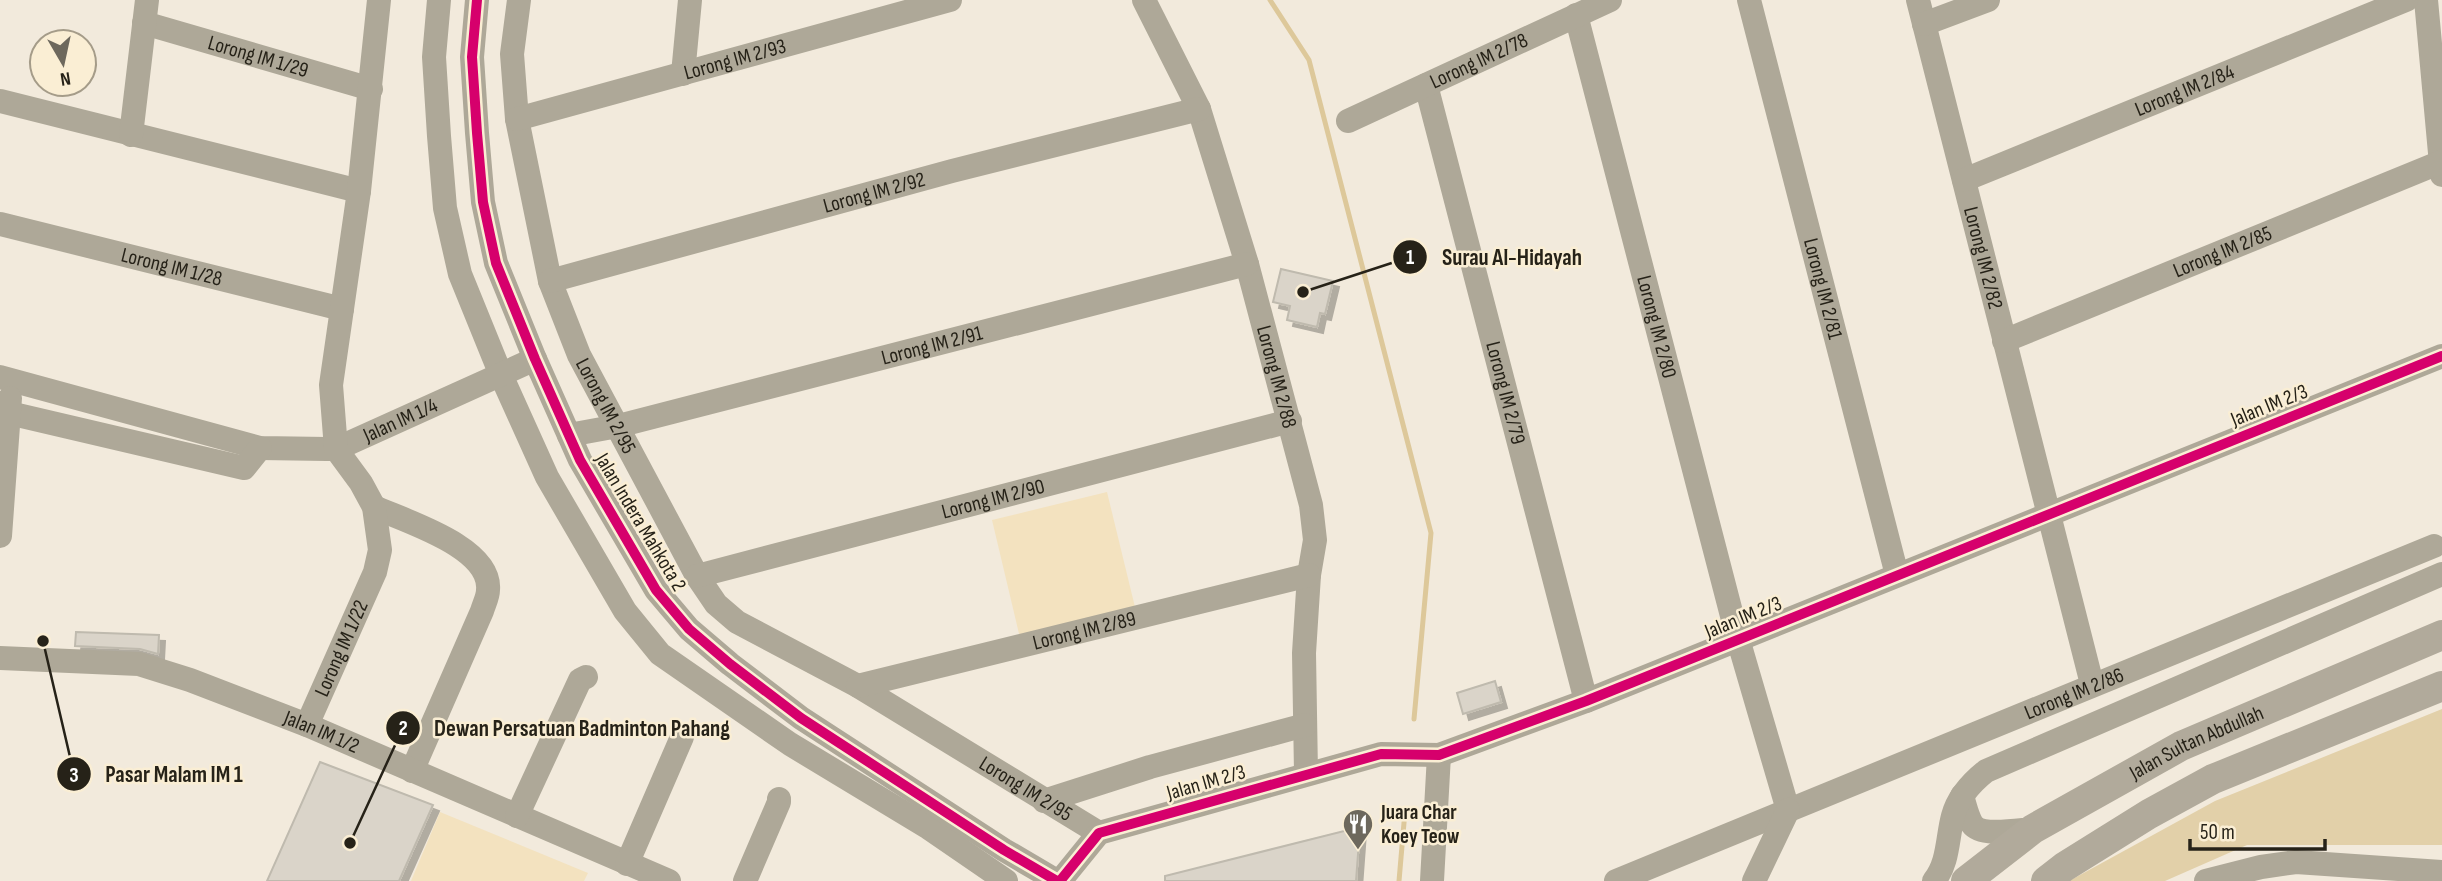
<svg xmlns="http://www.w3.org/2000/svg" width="2442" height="881" font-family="'Sofia Sans Condensed',sans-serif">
  <defs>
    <filter id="shadow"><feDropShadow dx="6" dy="6" stdDeviation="0" flood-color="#0004"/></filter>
  </defs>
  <rect width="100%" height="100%" fill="#f2eadc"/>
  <g fill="#f3e2bf">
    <path d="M1107,492L1135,607L1020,638L992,520Z"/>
    <path d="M440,812L588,873L584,881H411Z"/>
  </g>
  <path fill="#e2d0a9" d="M2442,709V845H2247L2165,881H2069L2215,801Z"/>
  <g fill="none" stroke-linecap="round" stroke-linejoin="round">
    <g stroke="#ddc89a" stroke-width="5">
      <path d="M1270,0L1309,60L1431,533L1414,719"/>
      <path d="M1399,881L1405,811"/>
    </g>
  </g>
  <g fill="#dad4c9" stroke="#bfbaae" stroke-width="2" filter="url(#shadow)">
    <path d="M1281,269L1333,281L1325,314L1320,313L1317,327L1287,320L1290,306L1273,302Z"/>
    <path d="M76,632L159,635L158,654L140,649L75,646Z"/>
    <path d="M1495,681L1501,702L1463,714L1457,693Z"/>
    <path d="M320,762L433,805L399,881H267Z"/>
    <path d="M1360,827L1356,881H1165V876Z"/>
  </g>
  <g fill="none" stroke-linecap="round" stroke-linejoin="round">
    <g stroke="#aea898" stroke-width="24">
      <path d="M439,0L434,57L439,136L445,208L460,274L501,375L547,477L625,611L660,654L790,744L929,828L1006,881"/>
      <path d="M477,0L472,57L477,133L483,202L496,263L535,359L580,460L656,590L689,629L730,664L801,718L1004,850L1057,881"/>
      <path id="s1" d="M519,0L512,54L517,119L550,281L579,355L697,576L716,604L737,622L858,686L1099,833"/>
      <path id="s2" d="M1144,0L1199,109L1247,264L1311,505L1315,540L1309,575L1304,653L1306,773"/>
      <path id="s3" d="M1749,0L1897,575"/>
      <path id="s4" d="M1918,0L2092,684"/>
      <path d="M2426,0L2442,175"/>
      <path id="s5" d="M1576,15L1738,639L1788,810"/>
      <path id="s6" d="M144,23L371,89"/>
      <path d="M1924,24L1988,0"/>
      <path d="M683,74L690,0"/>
      <path id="s7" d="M1426,85L1586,701"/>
      <path d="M0,101L359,191"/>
      <path id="s8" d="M517,119L950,0"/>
      <path id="s9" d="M1348,121L1610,0"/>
      <path d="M131,135L147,0"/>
      <path id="s10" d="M1964,180L2406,0"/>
      <path id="s11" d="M0,224L342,309"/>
      <path id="s12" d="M550,281L952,171L1199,109"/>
      <path id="s13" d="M2004,341L2441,162"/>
      <path id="s14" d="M0,377L260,448L327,449H336L535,359"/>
      <path d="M9,413L244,468L260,448"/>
      <path id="s15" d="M569,435L618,426L1247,264"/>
      <path d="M374,507C405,521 492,547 488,590C488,597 484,604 482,611L412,771"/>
      <path d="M0,536L10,398"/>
      <path id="s16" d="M697,576L1290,421"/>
      <path id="s17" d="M0,658L139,664L190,680L307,725L669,881"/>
      <path id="s18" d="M858,686L1309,575"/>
      <path id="s19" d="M307,725L375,572L380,550L374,507L361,483L336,449L331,385L359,191L379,0"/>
      <path d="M1962,796C1965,805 1967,816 1972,824C1981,837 2018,830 2033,829"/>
      <path d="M1044,801L1150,767L1305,725"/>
      <path d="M517,816L580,680L586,677"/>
      <path d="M627,864L682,737"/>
      <path d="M745,881L779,802V799"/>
      <path d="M1060,881L1099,833L1381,754L1439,755L1586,701L2442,356"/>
      <path d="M1432,881L1439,755"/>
      <path id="s20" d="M1616,881L2434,546"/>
      <path d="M1754,881L1788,810"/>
      <path d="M1934,881C1949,862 1947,838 1953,816C1958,797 1971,783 1986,771L2442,574"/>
      <path d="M2206,881L2261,867L2296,862L2442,872"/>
    </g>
    <g stroke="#b1aa9b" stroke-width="30">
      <path id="s21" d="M1966,881L2033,829L2181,746L2442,635"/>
      <path d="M2046,881L2064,867L2149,814L2213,779L2442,686"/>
    </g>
    <g stroke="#faeed4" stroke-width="15">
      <g id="cycleway">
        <path d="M477,0L472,57L477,133L483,202L496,263L535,359L580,460L656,590L689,629L730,664L801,718L1004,850L1057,881"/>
        <path d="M1060,881L1099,833L1381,754L1439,755L1586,701L2442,356"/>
      </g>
    </g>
    <use href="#cycleway" stroke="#d6006c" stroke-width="10"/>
  </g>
  <defs>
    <g id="restaurant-pin" transform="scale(1.575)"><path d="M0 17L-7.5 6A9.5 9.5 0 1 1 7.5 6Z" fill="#6d685d" stroke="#faeed4"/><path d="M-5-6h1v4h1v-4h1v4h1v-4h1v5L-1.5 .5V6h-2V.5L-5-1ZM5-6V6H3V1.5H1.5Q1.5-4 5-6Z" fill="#fff"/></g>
  </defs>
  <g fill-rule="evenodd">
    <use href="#restaurant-pin" x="1358" y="824"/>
  </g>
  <g text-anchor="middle" stroke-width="5" stroke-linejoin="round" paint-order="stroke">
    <g font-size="21" fill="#262218" stroke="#faeed4">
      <text dy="7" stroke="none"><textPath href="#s6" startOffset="119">Lorong IM 1/29</textPath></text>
      <text dy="7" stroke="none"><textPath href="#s8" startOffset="226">Lorong IM 2/93</textPath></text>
      <text dy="7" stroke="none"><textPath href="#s9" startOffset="144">Lorong IM 2/78</textPath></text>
      <text dy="7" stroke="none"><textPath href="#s10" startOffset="238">Lorong IM 2/84</textPath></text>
      <text dy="7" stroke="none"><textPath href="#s12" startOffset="336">Lorong IM 2/92</textPath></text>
      <text dy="7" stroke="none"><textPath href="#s13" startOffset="236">Lorong IM 2/85</textPath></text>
      <text dy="7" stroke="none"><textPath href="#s4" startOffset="266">Lorong IM 2/82</textPath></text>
      <text dy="7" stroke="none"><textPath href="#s11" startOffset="177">Lorong IM 1/28</textPath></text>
      <text dy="7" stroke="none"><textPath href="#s3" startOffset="298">Lorong IM 2/81</textPath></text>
      <text dy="7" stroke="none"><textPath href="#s5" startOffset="322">Lorong IM 2/80</textPath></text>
      <text dy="7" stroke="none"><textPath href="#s15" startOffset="374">Lorong IM 2/91</textPath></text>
      <text dy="7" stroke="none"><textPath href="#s2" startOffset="401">Lorong IM 2/88</textPath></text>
      <text dy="7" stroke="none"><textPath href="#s7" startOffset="318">Lorong IM 2/79</textPath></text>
      <text dy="7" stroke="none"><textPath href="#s1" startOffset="422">Lorong IM 2/95</textPath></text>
      <text transform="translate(2269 405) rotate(-22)" y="7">Jalan IM 2/3</text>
      <text dy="7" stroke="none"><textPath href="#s14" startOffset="416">Jalan IM 1/4</textPath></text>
      <text dy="7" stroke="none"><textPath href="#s16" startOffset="306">Lorong IM 2/90</textPath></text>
      <text transform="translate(641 522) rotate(59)" y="7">Jalan Indera Mahkota 2</text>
      <text transform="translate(1743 617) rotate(-22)" y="7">Jalan IM 2/3</text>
      <text dy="7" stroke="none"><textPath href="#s18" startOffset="233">Lorong IM 2/89</textPath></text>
      <text dy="7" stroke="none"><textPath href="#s19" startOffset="84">Lorong IM 1/22</textPath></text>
      <text dy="7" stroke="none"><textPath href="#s20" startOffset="495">Lorong IM 2/86</textPath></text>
      <text dy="7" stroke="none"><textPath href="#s17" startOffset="334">Jalan IM 1/2</textPath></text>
      <text dy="7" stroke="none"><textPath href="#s21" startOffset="270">Jalan Sultan Abdullah</textPath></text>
      <text transform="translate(1206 782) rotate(-16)" y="7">Jalan IM 2/3</text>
      <text dy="7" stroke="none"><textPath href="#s1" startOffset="1010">Lorong IM 2/95</textPath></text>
    </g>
    <g font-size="21" font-weight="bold" fill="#262218" stroke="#faeed4" text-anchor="start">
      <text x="1381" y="819">Juara Char<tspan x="1381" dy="24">Koey Teow</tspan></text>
    </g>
  </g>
  <path fill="none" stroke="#262218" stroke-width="2.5" d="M1303 292L1410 257M350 843L403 728M43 641L74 774"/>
  <g fill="#262218" stroke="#faeed4" stroke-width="2.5">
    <circle cx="1303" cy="292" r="7"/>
    <circle cx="350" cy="843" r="7"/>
    <circle cx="43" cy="641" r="7"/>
    <circle cx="1410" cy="257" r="18"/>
    <circle cx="403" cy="728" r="18"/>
    <circle cx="74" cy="774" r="18"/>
  </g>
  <g font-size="21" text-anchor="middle" font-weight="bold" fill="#fff">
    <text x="1410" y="264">1</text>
    <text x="403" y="735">2</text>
    <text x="74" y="782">3</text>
  </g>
  <g font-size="23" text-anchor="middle" font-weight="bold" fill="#262218" stroke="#faeed4" stroke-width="5" stroke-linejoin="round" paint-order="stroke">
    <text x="1512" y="265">Surau Al-Hidayah</text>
    <text x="582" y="736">Dewan Persatuan Badminton Pahang</text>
    <text x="174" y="782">Pasar Malam IM 1</text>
  </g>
  <g transform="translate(63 63) rotate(171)"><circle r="33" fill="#faeed4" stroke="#a59c89" stroke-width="2"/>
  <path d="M0-5L12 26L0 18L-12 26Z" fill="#6d685d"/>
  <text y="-10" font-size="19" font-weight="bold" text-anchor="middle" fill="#262218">N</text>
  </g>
  <path d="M2190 839v10h135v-10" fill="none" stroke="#262218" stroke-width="3.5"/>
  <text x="2200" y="839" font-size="21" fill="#262218" stroke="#faeed4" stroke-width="5" paint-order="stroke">50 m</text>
</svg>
